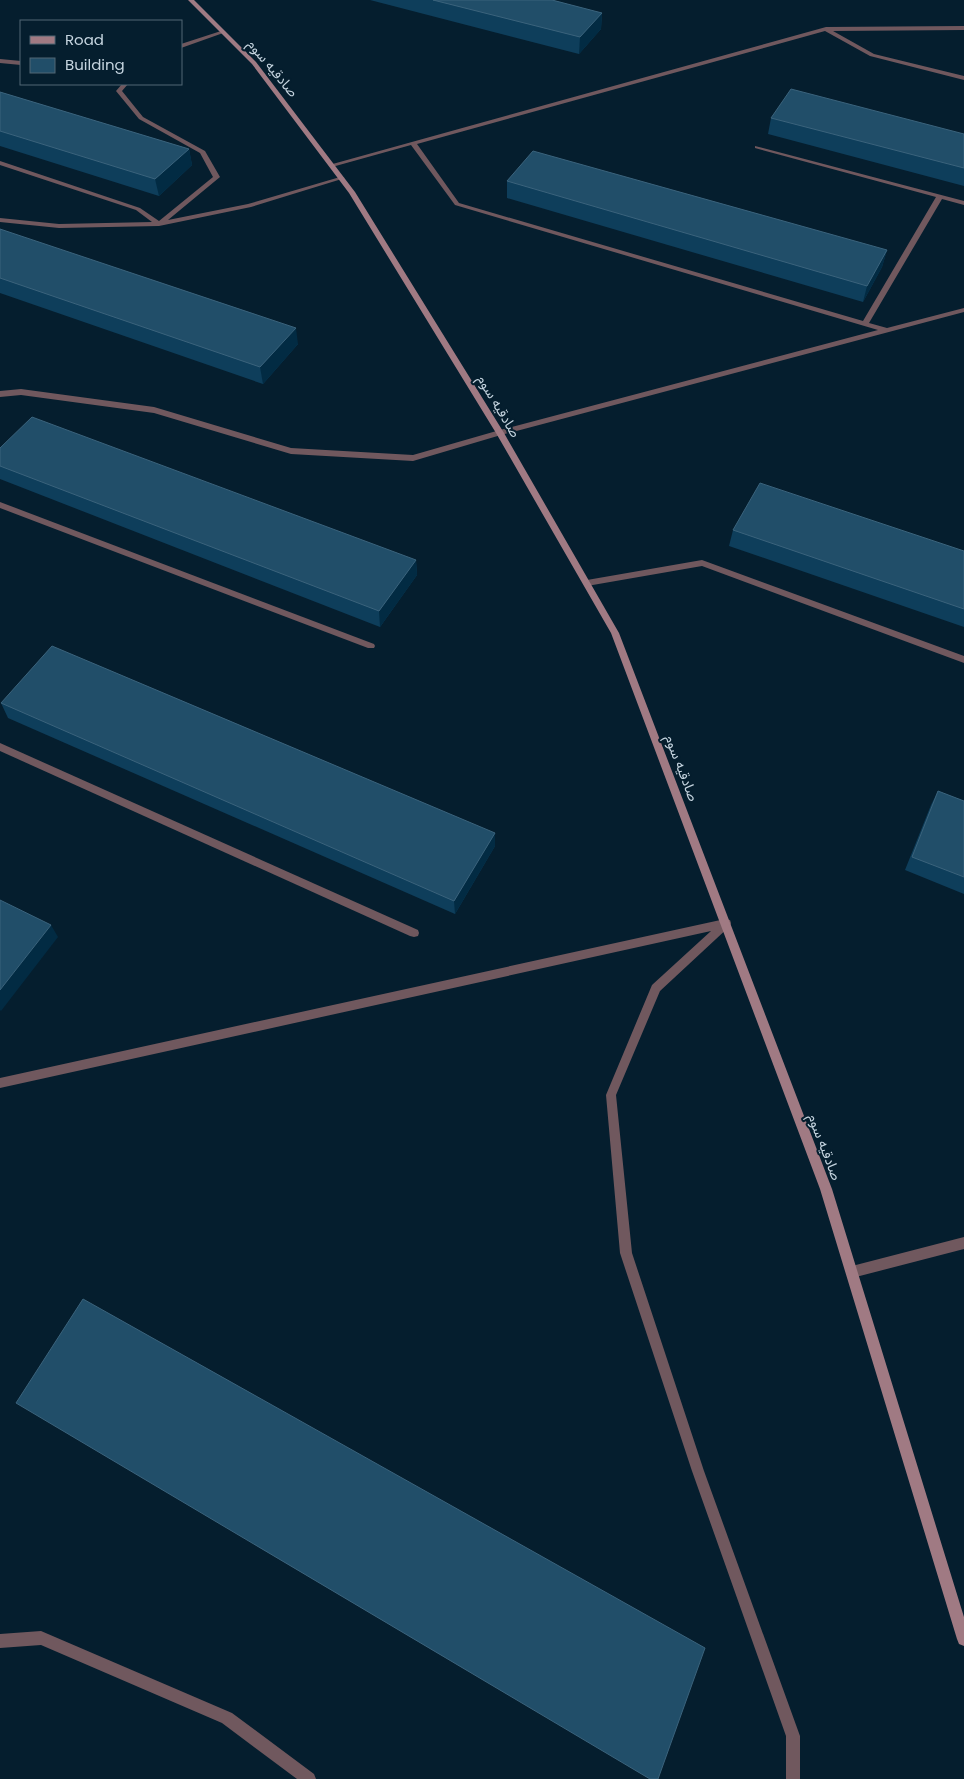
<svg xmlns="http://www.w3.org/2000/svg" width="964" height="1779" font-family="Poppins,'Noto Sans Arabic',sans-serif">
  <rect width="100%" height="100%" fill="#051e2e"/>
  <g fill="none" stroke-linecap="round" stroke-linejoin="round">
    <g fill="#70585e" fill-rule="evenodd">
      <path d="M964,26V30L833,31L874,54L964,76V80L870,56L825,31L417,144L459,203L863,321L936,197L755,148V146L964,201V205L942,199L869,323L887,328L964,308V312L501,435L413,461L291,454L154,413L21,395L0,397V391L21,389L154,407L291,448L413,455L500,430L878,330L455,205L411,145L332,167L329,165L826,27Z"/>
      <path d="M221,31L226,32L181,48V44Z"/>
      <path d="M0,59L21,61V65L0,63Z"/>
      <path d="M122,84H128L122,91L143,117L205,151L220,177L168,220L248,204L340,177L345,178L251,207L159,226L59,228L0,222V218L59,224L152,222L136,210L0,165V161L140,208L159,221L213,177L200,153L139,119L116,91Z"/>
      <path d="M0,502L374,644L375,646L374,648H368L0,508Z"/>
      <path d="M702,560L964,656V663L702,566L587,586L583,583L587,580Z"/>
      <path d="M0,743L418,930L419,933L418,936L414,937L410,936L0,751Z"/>
      <path d="M725,919L730,920L731,923L730,926L660,991L616,1095L632,1253L704,1471L800,1736V1779H786V1736L692,1471L620,1253L606,1095L652,985L711,931L0,1088V1078Z"/>
      <path d="M964,1237V1249L852,1278L848,1276L846,1272L848,1268L852,1266Z"/>
      <path d="M41,1631L232,1713L314,1774L316,1779H297L222,1723L41,1645L0,1648V1634Z"/>
    </g>
    <path fill="#a07a83" fill-rule="evenodd" d="M188,0H194L256,62L355,192L504,433L619,633L832,1189L964,1617V1646L959,1644L957,1639L820,1189L611,633L496,433L349,193L252,64Z"/>
  </g>
  <g fill="#0e3e5b">
    <path d="M370,0H552L602,13L601,29L579,54Z"/>
    <path d="M0,92L189,149L192,165L159,196L0,146Z"/>
    <path d="M771,118L964,134V186L768,134Z"/>
    <path d="M507,181L887,250L882,267L863,302L507,198Z"/>
    <path d="M0,229L298,344L263,384L0,293Z"/>
    <path d="M0,448L416,560L417,575L380,627L0,479Z"/>
    <path d="M733,530L964,551V627L729,546Z"/>
    <path d="M1,703L495,833V846L455,914L8,718Z"/>
    <path d="M938,791L964,801V894L905,870L931,805Z"/>
  </g>
  <g fill="#022b43">
    <path d="M602,13L601,29L579,54L580,37Z"/>
    <path d="M189,149L192,165L159,196L155,179Z"/>
    <path d="M887,250L882,267L863,302L867,286Z"/>
    <path d="M296,328L298,344L263,384L260,367Z"/>
    <path d="M416,560L417,575L380,627L379,611Z"/>
    <path d="M495,833V846L455,914L454,901Z"/>
    <path d="M51,925L58,937L1,1011L0,1010V990Z"/>
  </g>
  <g fill="#214e69" stroke="#3b637c">
    <path d="M433,0H552L602,13L580,37Z"/>
    <path d="M791,89L964,134V168L771,118Z"/>
    <path d="M0,92L189,149L155,179L0,131Z"/>
    <path d="M533,151L887,250L867,286L507,181Z"/>
    <path d="M0,229L296,328L260,367L0,278Z"/>
    <path d="M32,417L416,560L379,611L0,466V448Z"/>
    <path d="M760,483L964,551V609L733,530Z"/>
    <path d="M52,646L495,833L454,901L1,703Z"/>
    <path d="M938,791L964,801V877L912,857Z"/>
    <path d="M0,900L51,925L0,990Z"/>
    <path d="M83,1299L705,1648L658,1779H650L16,1403Z"/>
  </g>
  <g text-anchor="middle" stroke-width="4" stroke-linejoin="round" paint-order="stroke">
    <g font-size="14" fill="#c5d4df" stroke="#051e2e">
      <text transform="translate(273 68) rotate(50)" y="5">صادقیه سوم</text>
      <text transform="translate(499 406) rotate(59)" y="5">صادقیه سوم</text>
      <text transform="translate(682 768) rotate(69)" y="5">صادقیه سوم</text>
      <text transform="translate(825 1147) rotate(69)" y="5">صادقیه سوم</text>
    </g>
  </g>
  <rect x="20" y="20" width="162" height="65" fill="#051e2e" stroke="#526775"/>
  <rect x="30" y="36" width="25" height="8" fill="#a07a83" stroke="#526775"/>
  <text x="65" y="45" font-size="15" fill="#c5d4df">Road</text>
  <rect x="30" y="58" width="25" height="15" fill="#214e69" stroke="#526775"/>
  <text x="65" y="70" font-size="15" fill="#c5d4df">Building</text>
</svg>
